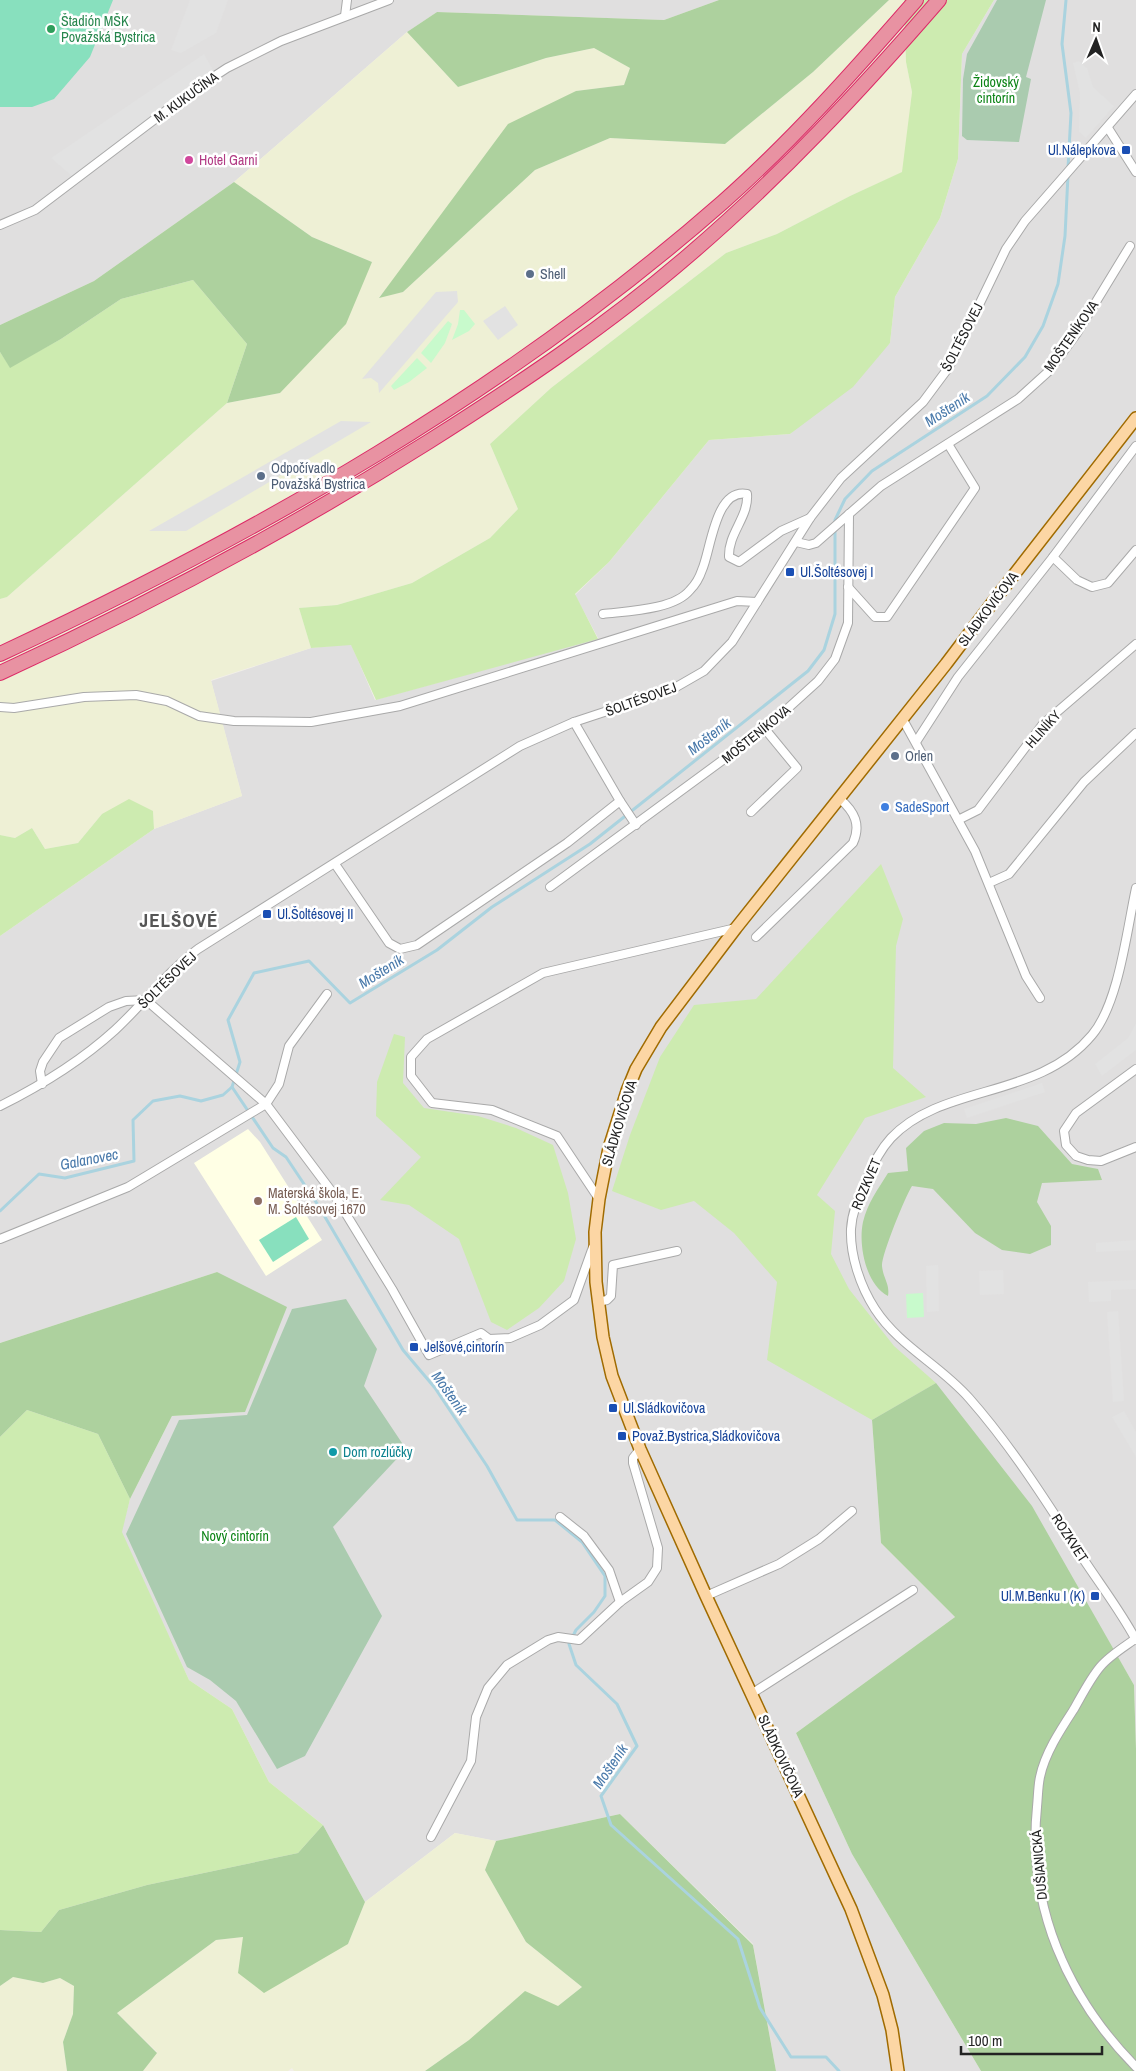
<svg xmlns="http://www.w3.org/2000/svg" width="1136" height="2071" viewBox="0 0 1136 2071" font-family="'Archivo Narrow',sans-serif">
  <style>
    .residential { fill: #e0dfdf }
    .education { fill: #ffffe5 }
    .farmland { fill: #eef0d5 }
    .grass { fill: #cdebb0 }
    .forest { fill: #add19e }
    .cemetery { fill: #aacbaf }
    .park { fill: #c8facc }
    .pitch { fill: #88e0be }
    .parking { fill: #e2e2e2 }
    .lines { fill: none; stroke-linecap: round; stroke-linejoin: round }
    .stream { stroke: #aad3df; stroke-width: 3 }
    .street-casing { stroke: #a9a9a9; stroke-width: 10 }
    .primary-casing { stroke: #a06b00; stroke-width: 14 }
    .highway-casing { stroke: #dc2a67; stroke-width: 16 }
    .street { stroke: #fff; stroke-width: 8 }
    .primary { stroke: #fcd6a4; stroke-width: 11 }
    .highway { stroke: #e892a2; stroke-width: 14 }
    .leisure-dot { fill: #2e9e5b; stroke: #fff; stroke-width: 2 }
    .transit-dot { fill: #1a4fb4; stroke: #fff; stroke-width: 2 }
    .hotel-dot { fill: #d1479c; stroke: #fff; stroke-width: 2 }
    .service-dot { fill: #5c6f8a; stroke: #fff; stroke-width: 2 }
    .shop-dot { fill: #3f7fe0; stroke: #fff; stroke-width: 2 }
    .education-dot { fill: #8d6e63; stroke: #fff; stroke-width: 2 }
    .culture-dot { fill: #0f9aa8; stroke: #fff; stroke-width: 2 }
    .labels { text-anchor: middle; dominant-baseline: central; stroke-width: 5; stroke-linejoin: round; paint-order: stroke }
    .leisure-label { font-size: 14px; fill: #27864d; stroke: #fff; text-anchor: start }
    .park-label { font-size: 14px; fill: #0c8416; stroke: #fff }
    .street-label { font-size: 14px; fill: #222; stroke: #fff }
    .transit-label { font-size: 14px; fill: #164399; stroke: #fff; text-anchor: start }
    .hotel-label { font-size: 14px; fill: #b23c85; stroke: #fff; text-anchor: start }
    .service-label { font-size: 14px; fill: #4e5e75; stroke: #fff; text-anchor: start }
    .shop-label { font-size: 14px; fill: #366cbe; stroke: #fff; text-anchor: start }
    .education-label { font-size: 14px; fill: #785e54; stroke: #fff; text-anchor: start }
    .culture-label { font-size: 14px; fill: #0d838f; stroke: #fff; text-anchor: start }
    .water-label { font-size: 15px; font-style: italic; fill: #4a7aab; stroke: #fff }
    .district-label { font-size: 19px; font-weight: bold; letter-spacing: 1px; fill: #555; stroke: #fff }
  </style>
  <rect width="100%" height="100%" fill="#f2efe9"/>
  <g class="residential">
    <polygon points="0,0 719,0 664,20 437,12 407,32 234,182 94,281 0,325"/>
    <polygon points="994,0 1136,0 1136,1749 1134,1685 1102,1630 872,1420 881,1543 955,1617 796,1733 852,1854 981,2071 776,2071 753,1944 620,1814 496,1841 455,1833 365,1902 323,1825 269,1782 232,1709 189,1680 121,1532 130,1499 172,1416 245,1412 217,1272 0,1343 0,936 154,829 242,796 211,681 311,648 351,644 375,700 598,638 575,595 609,562 709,440 790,434 890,343 895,297 940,218 958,159 962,54"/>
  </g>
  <polygon class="education" points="248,1129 260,1142 322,1240 266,1276 194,1163"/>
  <g class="farmland">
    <polygon points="889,0 904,0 906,62 912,92 903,172 850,196 777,234 726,253 551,388 490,444 518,509 490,538 412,583 337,605 299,608 311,648 211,680 242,796 154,829 153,811 102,814 78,843 45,849 32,828 15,838 0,835 0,599 7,597 227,403 280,393 372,262 312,237 234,182 407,32 458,87 546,58 594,48 630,68 624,85 576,91 379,297 403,292 535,170 610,138 725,144 813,72"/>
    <polygon points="455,1833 496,1841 485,1870 526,1942 582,1987 558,2006 469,2040 425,2071 294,2071 292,2068 288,2071 143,2071 157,2052 117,2013 216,1940 243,1937 348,1944 365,1902"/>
    <polygon points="13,1977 43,1983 60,1978 74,1986 73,2014 63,2042 67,2071 0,2071 0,1986"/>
  </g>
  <g class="grass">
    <polygon points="904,0 994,0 962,54 958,159 940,218 895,297 890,343 853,387 790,434 709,440 609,562 575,594 598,639 376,700 351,645 311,648 299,608 337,605 412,583 490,538 518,509 490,444 551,388 726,253 777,234 850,196 902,172 912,92 906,62"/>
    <polygon points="193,280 247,344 227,403 7,597 0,599 0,352 10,367 61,339 121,299"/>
    <polygon points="129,799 153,811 154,829 0,936 0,835 15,838 32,828 45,849 78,843 102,814"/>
    <polygon points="881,864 903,919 896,946 893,1068 926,1097 865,1118 817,1195 835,1211 831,1254 849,1289 894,1346 936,1383 872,1420 767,1360 777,1282 734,1233 694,1201 661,1210 612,1191 630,1135 660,1057 694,1005 756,999"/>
    <polygon points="394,1034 405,1037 403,1083 424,1108 478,1116 516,1128 553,1145 568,1193 576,1239 564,1281 539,1308 507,1330 491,1322 459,1239 409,1205 380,1200 421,1157 376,1116 377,1082"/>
    <polygon points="27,1410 98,1434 130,1499 122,1532 189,1680 232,1709 269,1782 323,1825 298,1853 147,1885 59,1910 41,1932 0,1930 0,1437"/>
  </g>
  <g class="forest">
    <polygon points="719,0 889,0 813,72 725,144 610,138 535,170 403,292 379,298 508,124 576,91 624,85 630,68 594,48 546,58 458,87 407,32 437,12 664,20"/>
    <polygon points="234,182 312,237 372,262 346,324 280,393 227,403 247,344 193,280 121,299 61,339 10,368 0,352 0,325 94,281"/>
    <path d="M1006,1118L1038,1126L1072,1164L1098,1169L1102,1180L1042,1183L1037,1202L1051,1226V1245L1030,1254L1002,1250L975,1233L933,1189L912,1186C905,1197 881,1256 882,1266C883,1278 890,1284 888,1296C866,1285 858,1245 863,1222C867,1204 878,1189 888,1173L908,1171L906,1148L924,1131L944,1123L976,1124Z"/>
    <polygon points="217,1272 287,1307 245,1412 172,1416 130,1499 98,1434 27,1410 0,1437 0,1343"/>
    <polygon points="936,1383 1032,1506 1134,1685 1136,1749 1136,2071 981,2071 852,1854 796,1733 955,1617 881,1543 872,1420"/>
    <polygon points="620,1814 753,1945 776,2071 425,2071 469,2040 525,1991 558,2006 582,1987 526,1942 485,1870 496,1841"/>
    <polygon points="323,1825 365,1902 348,1944 264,1993 238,1973 243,1937 216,1940 117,2013 157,2053 143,2071 67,2071 63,2042 73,2014 74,1986 60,1978 43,1983 13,1977 0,1986 0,1930 41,1932 59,1910 147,1885 298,1853"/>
  </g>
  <g class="cemetery">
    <polygon points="997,0 1046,0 1026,77 1031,79 1019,142 967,140 962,136 963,79 967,54"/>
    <polygon points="346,1299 377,1349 364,1386 406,1449 333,1527 382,1616 305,1756 277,1769 236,1701 210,1680 187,1667 126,1534 179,1420 247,1415 292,1309"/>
  </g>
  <g class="park">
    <polygon points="460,310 464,310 475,324 469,331 452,340 458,324"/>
    <polygon points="448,321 452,324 445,343 431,363 421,353"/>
    <polygon points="417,358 427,368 409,382 394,390 391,386"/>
    <polygon points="923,1293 924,1317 907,1318 906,1294"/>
  </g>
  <g class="pitch">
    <polygon points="0,0 113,0 90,57 54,99 32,107 0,107"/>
    <polygon points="296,1217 309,1239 273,1262 259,1240"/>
  </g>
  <g class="parking">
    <polygon points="190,0 228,0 216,33 181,53 171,50"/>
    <polygon points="204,54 213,70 73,177 51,158"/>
    <polygon points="1079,61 1087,68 1093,87 1114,106 1086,138 1079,132 1080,93 1073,63"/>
    <polygon points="457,291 458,302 379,393 378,383 371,378 362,379 436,292"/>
    <polygon points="505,306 518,325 498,340 483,321"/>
    <polygon points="341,421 371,422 186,531 149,531"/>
    <polygon points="1136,1023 1136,1050 1102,1076 1095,1064 1128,1038"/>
    <polygon points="1042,1083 1045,1092 967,1118 964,1109"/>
    <polygon points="1136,1240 1136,1250 1096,1252 1096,1243"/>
    <polygon points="938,1265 939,1311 927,1312 926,1266"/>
    <polygon points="1003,1270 1004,1294 980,1295 979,1271"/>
    <polygon points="1136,1280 1136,1289 1111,1290 1111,1301 1089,1302 1088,1282"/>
    <polygon points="1118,1311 1124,1401 1113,1402 1107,1312"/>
    <polygon points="1124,1411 1136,1432 1136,1457 1112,1417"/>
  </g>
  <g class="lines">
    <g class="stream">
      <polyline points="1066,0 1062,44 1071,113 1068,168"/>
      <polyline points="0,1211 39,1174 65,1178 134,1161 133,1120 153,1101 180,1096 201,1101 223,1095 232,1087"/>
      <polyline points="839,2071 826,2057 791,2057 760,2008 738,1939 611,1825 601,1796 637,1746 617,1704 576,1665 569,1644 576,1630 594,1612 605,1596 605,1576 582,1542 555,1520 517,1520 487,1466 435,1388 403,1350 318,1205 286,1157 273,1148 232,1087 240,1062 228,1020 254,973 309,961 350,1003 437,950 492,907 590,844 808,671 824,650 835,614 835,520 845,499 872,471 987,396 1025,357 1043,326 1058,284 1065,236 1068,175"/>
    </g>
    <defs>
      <g id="street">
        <polyline points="345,16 347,0"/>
        <polyline points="1108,128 1136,172"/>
        <polyline points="0,225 35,210 192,91 227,68 281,41 389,0"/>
        <polyline points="796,542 809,545 816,543 881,486 1018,399 1049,371 1077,333 1130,246"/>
        <polyline points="1053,557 1077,580 1092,587 1108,583 1136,550"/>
        <polyline points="848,587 875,617 887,617 975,488 948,444"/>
        <path d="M603,614C627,611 674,610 690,590C695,585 700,576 702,570C711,550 715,488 747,494C749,517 728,533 729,557L739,562L781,531L810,518"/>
        <polyline points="0,707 14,708 84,697 136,695 167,701 199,716 234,721 311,722 400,706 737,601 757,602"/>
        <polyline points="902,718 975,851 1026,976 1040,998"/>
        <polyline points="916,742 958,677 1053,557 1136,446"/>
        <polyline points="620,801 636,825"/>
        <polyline points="751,812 797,768 765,729"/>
        <polyline points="958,820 978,810 1043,724 1136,644"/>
        <polyline points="335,864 389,943 400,949 417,945 567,843 620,801 574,722"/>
        <polyline points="989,883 1009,874 1084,782 1136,733"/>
        <polyline points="550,887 765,729 818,681 835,659 848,623 849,514"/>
        <path d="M1136,888C1127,929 1119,1003 1092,1035C1038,1100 943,1083 891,1138C880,1150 872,1166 866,1181C859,1197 852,1211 851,1229C850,1255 860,1286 875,1309C899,1346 940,1365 969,1398C1013,1448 1048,1504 1084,1560C1102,1587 1121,1612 1136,1640"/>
        <path d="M756,937L853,843C861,825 855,812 840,799"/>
        <polyline points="1136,1069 1076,1113 1064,1131 1066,1145 1076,1156 1088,1160 1101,1161 1136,1147"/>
        <polyline points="42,1084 40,1071 43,1062 59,1038 109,1007 126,1001 146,1000 266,1104 335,1196 392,1289 429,1355 481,1333 489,1339 510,1338 540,1325 574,1300 593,1247"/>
        <path d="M0,1106C42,1085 81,1061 115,1030C144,1003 167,972 198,949L520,746L574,722L671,690L704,671L732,642L810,518L841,478L923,402L949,367L1006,249L1025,221L1136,94"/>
        <polyline points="599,1199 557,1136 492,1110 432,1103 411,1076 411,1057 427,1039 543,973 736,928"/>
        <polyline points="0,1239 128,1187 266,1104 279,1084 289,1046 327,994"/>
        <polyline points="598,1302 607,1300 611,1296 613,1265 677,1251"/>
        <polyline points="560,1517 584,1536 609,1570 620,1602"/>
        <polyline points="706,1596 779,1564 819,1539 852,1511"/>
        <path d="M1135,1639C1124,1647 1109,1656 1100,1667C1090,1679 1082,1695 1074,1709C1061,1729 1045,1753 1040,1777C1038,1786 1038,1797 1037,1807C1027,1906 1067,1997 1136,2067"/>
        <polyline points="751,1694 913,1590"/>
        <polyline points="431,1837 471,1761 476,1717 488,1688 507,1665 548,1640 558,1637 579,1640 620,1602 648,1582 657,1568 658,1548 633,1463 633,1458 640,1449"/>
      </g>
      <polyline id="primary" points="898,2071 892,2030 883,1995 851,1909 706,1596 640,1449 612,1376 603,1337 596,1282 595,1232 599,1199 609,1148 627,1091 636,1069 661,1027 736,928 946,664 999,594 1136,418"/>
      <g id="highway">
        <path d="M0,654C257,534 509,390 723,202C793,140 855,70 916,0"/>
        <path d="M0,673C148,605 290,529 428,442C518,385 608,325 689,255C780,177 861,90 939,0"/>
      </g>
    </defs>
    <use href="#street" class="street-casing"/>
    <use href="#primary" class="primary-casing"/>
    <use href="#highway" class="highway-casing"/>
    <use href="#street" class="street"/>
    <use href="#primary" class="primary"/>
    <use href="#highway" class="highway"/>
  </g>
  <circle class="leisure-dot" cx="51" cy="29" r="5"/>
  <g class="transit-dot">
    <rect x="1121" y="145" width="10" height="10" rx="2.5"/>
    <rect x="785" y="567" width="10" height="10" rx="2.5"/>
    <rect x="262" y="909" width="10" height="10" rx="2.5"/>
    <rect x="409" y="1342" width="10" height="10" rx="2.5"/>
    <rect x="608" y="1403" width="10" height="10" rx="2.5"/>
    <rect x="617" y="1431" width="10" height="10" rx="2.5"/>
    <rect x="1090" y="1591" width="10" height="10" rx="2.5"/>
  </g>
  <circle class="hotel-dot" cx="189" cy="160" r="5"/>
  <g class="service-dot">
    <circle cx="530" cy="274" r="5"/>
    <circle cx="261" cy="476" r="5"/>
    <circle cx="895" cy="756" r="5"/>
  </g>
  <circle class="shop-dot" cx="885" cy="807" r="5"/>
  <circle class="education-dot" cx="258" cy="1201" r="5"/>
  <circle class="culture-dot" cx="333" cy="1452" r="5"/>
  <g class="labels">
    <g class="leisure-label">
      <text x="61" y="21">Štadión MŠK<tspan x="61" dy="16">Považská Bystrica</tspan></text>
    </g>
    <g class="park-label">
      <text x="996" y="82">Židovský<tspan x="996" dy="16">cintorín</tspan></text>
      <text x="235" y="1536">Nový cintorín</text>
    </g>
    <g class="street-label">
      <text transform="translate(186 97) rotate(-36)">M. KUKUČÍNA</text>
      <text transform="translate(1071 336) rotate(-55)">MOŠTENÍKOVA</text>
      <text transform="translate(962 337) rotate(-63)">ŠOLTÉSOVEJ</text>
      <text transform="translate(988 609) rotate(-53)">SLÁDKOVIČOVA</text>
      <text transform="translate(641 699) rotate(-20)">ŠOLTÉSOVEJ</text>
      <text transform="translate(1043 729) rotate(-48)">HLINÍKY</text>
      <text transform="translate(756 734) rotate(-39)">MOŠTENÍKOVA</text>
      <text transform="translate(167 980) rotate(-44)">ŠOLTÉSOVEJ</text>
      <text transform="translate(619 1123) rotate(-73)">SLÁDKOVIČOVA</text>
      <text transform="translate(866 1184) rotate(-67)">ROZKVET</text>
      <text transform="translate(1070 1538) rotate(57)">ROZKVET</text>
      <text transform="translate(781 1756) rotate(65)">SLÁDKOVIČOVA</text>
      <text transform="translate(1039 1865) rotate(-95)">DUŠIANICKÁ</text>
    </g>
    <g class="transit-label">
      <text x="1116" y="150" text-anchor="end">Ul.Nálepkova</text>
      <text x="800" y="572">Ul.Šoltésovej I</text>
      <text x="277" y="914">Ul.Šoltésovej II</text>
      <text x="424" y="1347">Jelšové,cintorín</text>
      <text x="623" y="1408">Ul.Sládkovičova</text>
      <text x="632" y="1436">Považ.Bystrica,Sládkovičova</text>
      <text x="1085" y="1596" text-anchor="end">Ul.M.Benku I (K)</text>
    </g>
    <g class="hotel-label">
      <text x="199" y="160">Hotel Garni</text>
    </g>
    <g class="service-label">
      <text x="540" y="274">Shell</text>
      <text x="271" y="468">Odpočívadlo<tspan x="271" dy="16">Považská Bystrica</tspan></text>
      <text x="905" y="756">Orlen</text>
    </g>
    <g class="shop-label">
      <text x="895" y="807">SadeSport</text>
    </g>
    <g class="education-label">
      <text x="268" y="1193">Materská škola, E.<tspan x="268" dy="16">M. Šoltésovej 1670</tspan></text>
    </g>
    <g class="culture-label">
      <text x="343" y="1452">Dom rozlúčky</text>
    </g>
    <g class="water-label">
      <text transform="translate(947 409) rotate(-33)">Mošteník</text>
      <text transform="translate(709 736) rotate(-38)">Mošteník</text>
      <text transform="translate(381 971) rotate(-32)">Mošteník</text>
      <text transform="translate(89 1159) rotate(-11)">Galanovec</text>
      <text transform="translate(450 1393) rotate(54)">Mošteník</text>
      <text transform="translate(610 1766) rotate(-56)">Mošteník</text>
    </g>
    <g class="district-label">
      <text x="179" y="920">JELŠOVÉ</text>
    </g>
  </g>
  <g transform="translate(1096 40) rotate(2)" stroke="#ffffff" stroke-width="4" paint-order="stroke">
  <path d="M0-4L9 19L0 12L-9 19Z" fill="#222222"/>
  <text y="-8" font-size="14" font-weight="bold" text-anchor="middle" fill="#222222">N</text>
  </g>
  <path d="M961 2046v8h141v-8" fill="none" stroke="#222222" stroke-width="2.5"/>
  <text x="968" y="2046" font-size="15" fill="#222222" stroke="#ffffff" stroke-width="4" paint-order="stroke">100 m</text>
</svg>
